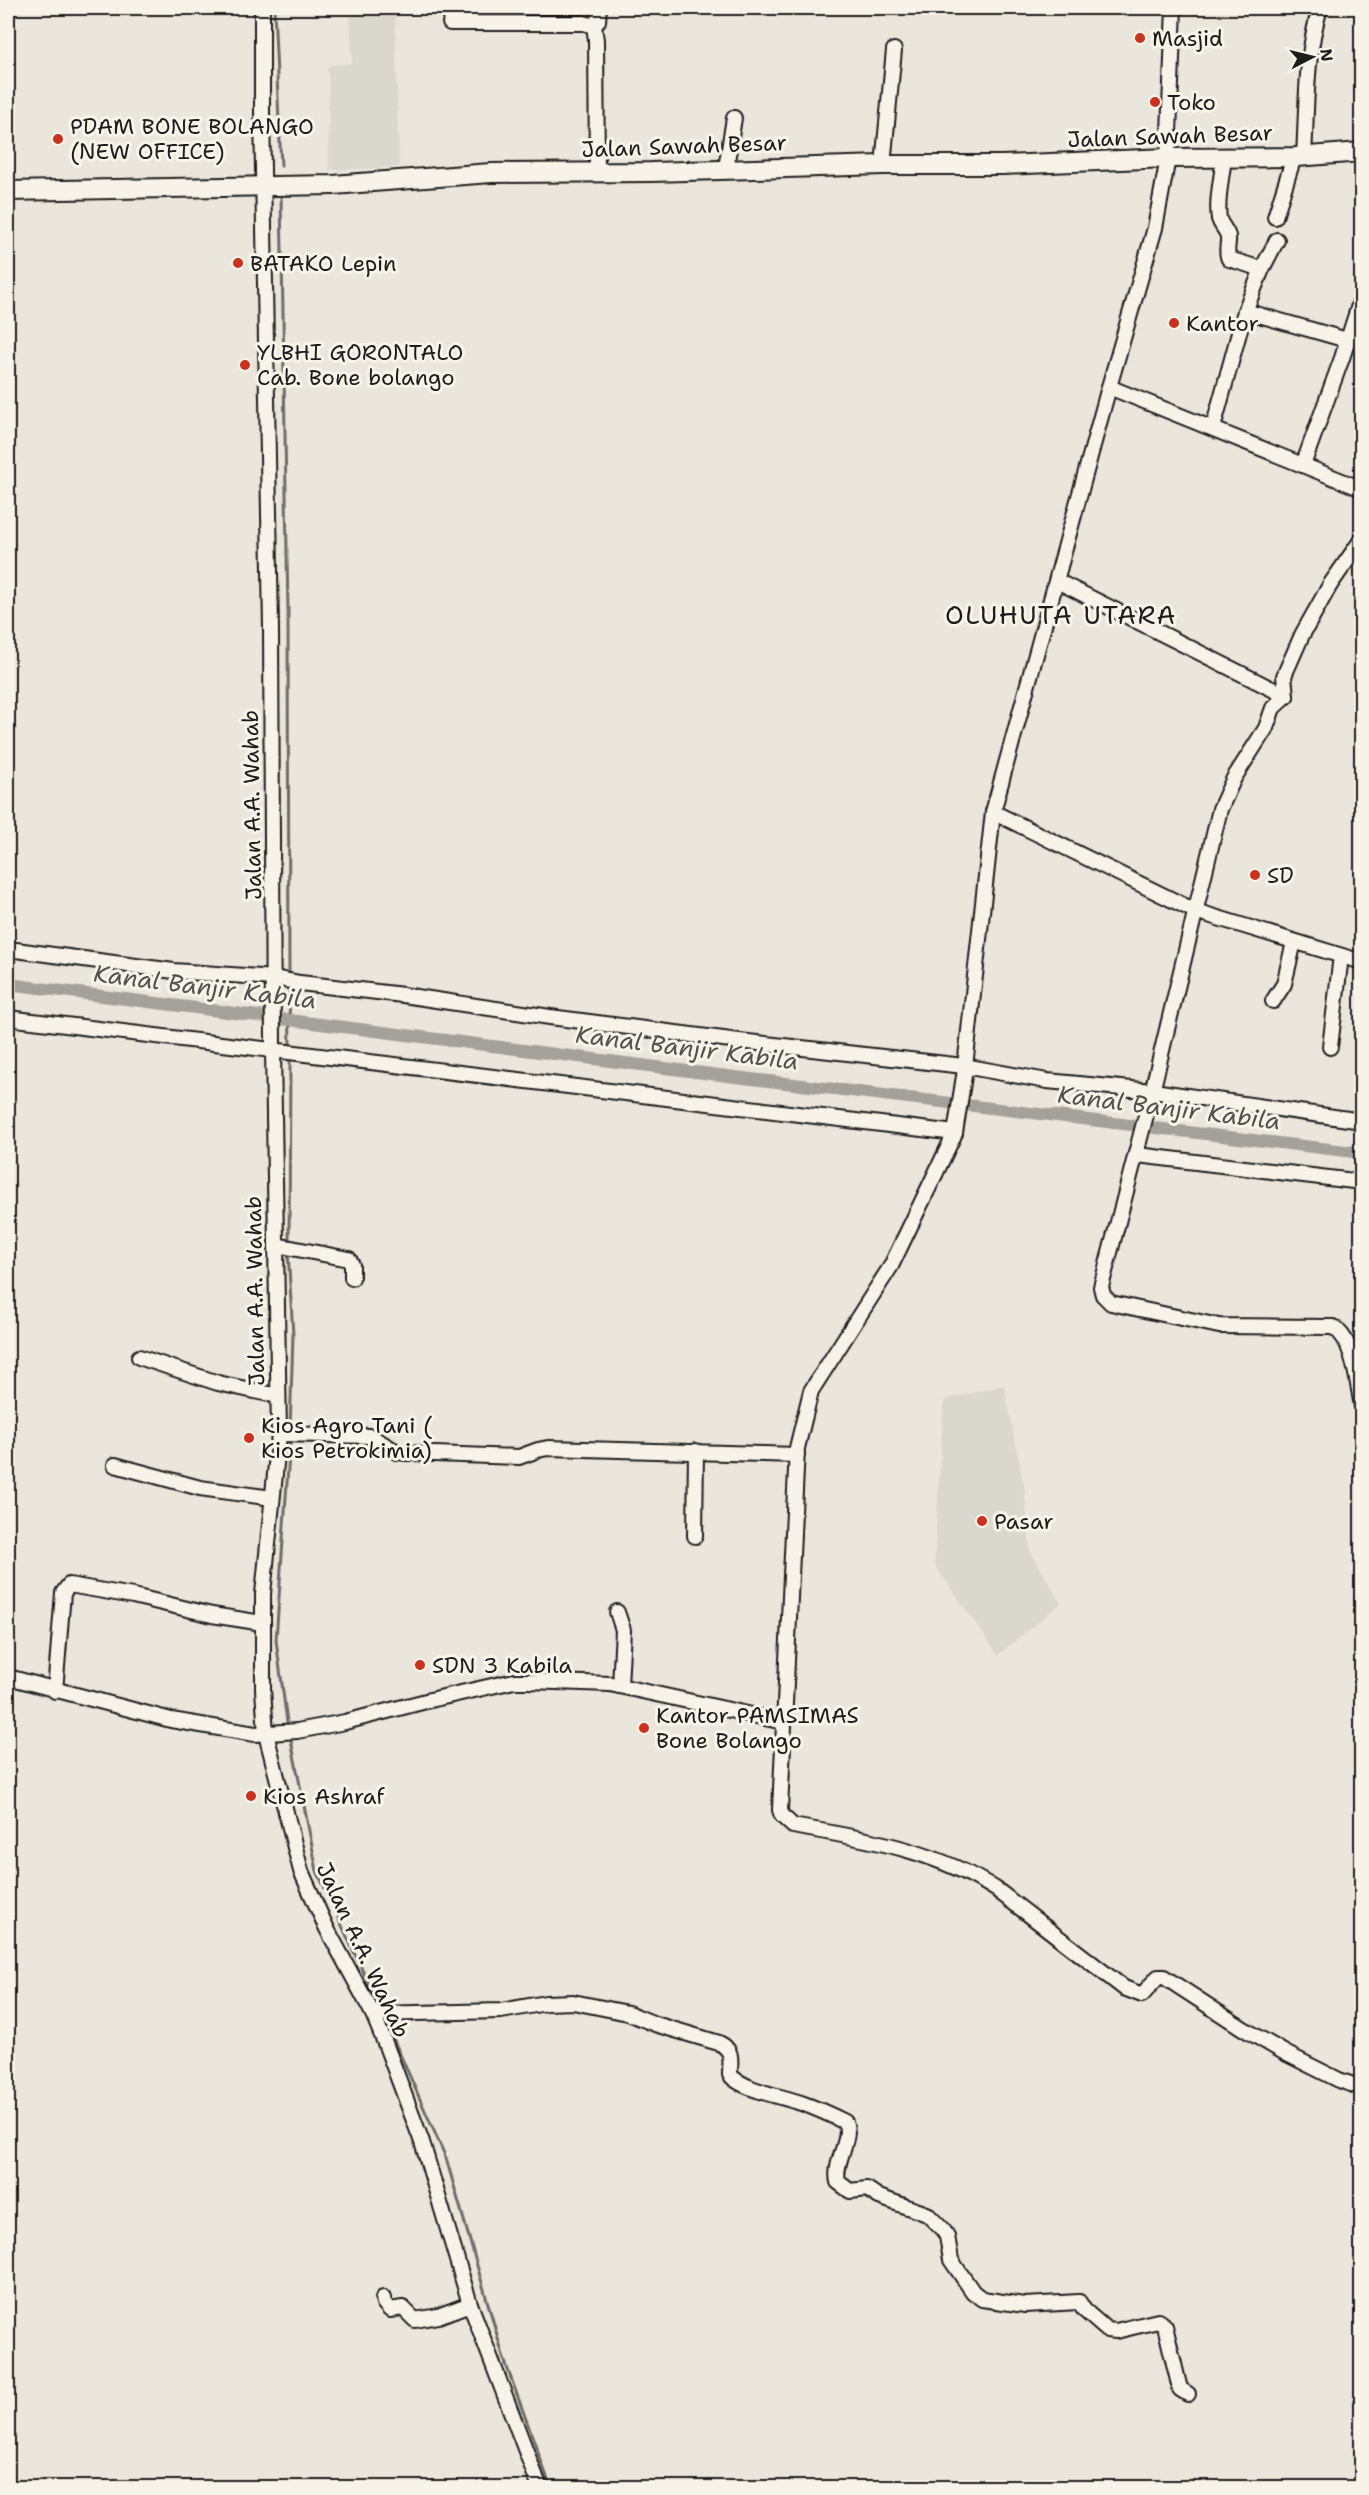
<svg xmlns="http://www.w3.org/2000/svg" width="1369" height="2495" viewBox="0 0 1369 2495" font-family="'Shantell Sans',sans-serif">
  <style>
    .built { fill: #dad7ce }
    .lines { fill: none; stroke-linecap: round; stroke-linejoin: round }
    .stream { stroke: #6d6c68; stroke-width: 3 }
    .canal { stroke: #a3a19a; stroke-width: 12 }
    .minor-casing { stroke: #1c1c1c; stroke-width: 18 }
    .secondary-casing { stroke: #1c1c1c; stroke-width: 22 }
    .minor { stroke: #f7f3e8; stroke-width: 14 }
    .secondary { stroke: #f7f3e8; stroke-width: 18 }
    .poi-dot { fill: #c8321e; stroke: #f7f3e8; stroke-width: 2 }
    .labels { text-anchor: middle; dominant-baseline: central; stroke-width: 6; stroke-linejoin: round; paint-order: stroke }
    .poi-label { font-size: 22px; fill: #1c1c1c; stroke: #f7f3e8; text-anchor: start }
    .street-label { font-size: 22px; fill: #1c1c1c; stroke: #f7f3e8 }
    .water-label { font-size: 24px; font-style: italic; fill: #52514e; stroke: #f7f3e8 }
    .quarter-label { font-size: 26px; letter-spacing: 1.5px; fill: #1c1c1c; stroke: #f7f3e8 }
  </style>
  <rect width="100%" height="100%" fill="#eae6dc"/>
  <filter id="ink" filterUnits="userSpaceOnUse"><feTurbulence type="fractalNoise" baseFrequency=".0167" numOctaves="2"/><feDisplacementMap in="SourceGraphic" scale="12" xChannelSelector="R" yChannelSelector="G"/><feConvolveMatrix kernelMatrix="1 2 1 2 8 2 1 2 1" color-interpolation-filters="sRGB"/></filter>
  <g filter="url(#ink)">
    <g class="built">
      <polygon points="350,8 395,8 399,167 329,170 328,66 352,63"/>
      <polygon points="1004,1385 1025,1491 1030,1551 1061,1603 998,1655 934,1564 944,1400"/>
    </g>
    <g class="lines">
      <g class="stream">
        <polyline points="274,8 281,166"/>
        <polyline points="281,195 288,612 289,977"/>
        <polyline points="289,984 290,1048"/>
        <polyline points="289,1244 290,1061"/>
        <polyline points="288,1251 293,1335 290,1430"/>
        <polyline points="288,1729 276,1640 290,1440"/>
        <polyline points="290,1735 317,1871 380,2009"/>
        <polyline points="384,2018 446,2158 504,2359 551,2488"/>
      </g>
      <polyline class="canal" points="8,984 727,1076 1362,1153"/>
      <defs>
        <g id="minor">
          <polyline points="262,8 262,112 271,628 273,1050 279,1434 263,1594 263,1689 266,1734 301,1871 327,1929 373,2014 385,2043 422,2142 470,2304 540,2488"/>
          <path d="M1174,8L1168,158L1155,228L1109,387L993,812L964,1076L955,1133L891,1266L811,1391L797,1448L780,1810L782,1816L793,1826C865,1839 934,1849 997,1890L1124,1988L1142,1995L1158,1977H1164L1244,2029L1287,2054L1339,2080L1362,2088"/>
          <polyline points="450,23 584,23 594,26 596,40 597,173"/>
          <polyline points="594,26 598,21 599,8"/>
          <path d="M1304,156C1307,105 1305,57 1320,8"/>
          <polyline points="883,165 894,50"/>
          <polyline points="726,168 734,118"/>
          <polyline points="1275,217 1294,157"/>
          <polyline points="1262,269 1277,240"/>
          <polyline points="1245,311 1347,340"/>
          <polyline points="1109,387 1362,489"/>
          <path d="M1213,428L1245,311L1262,269L1229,259C1225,252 1229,244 1228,236C1226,229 1221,226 1219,219C1216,200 1222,177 1224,157"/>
          <polyline points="1303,465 1342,358 1362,296"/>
          <path d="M1362,539L1330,585L1302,635L1284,676L1286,696L1273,708L1266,728L1234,778L1220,809L1151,1096L1101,1287L1103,1295L1111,1303L1219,1326L1333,1327C1354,1339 1357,1383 1362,1406"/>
          <polyline points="1057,581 1286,696"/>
          <polyline points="993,812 1195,911 1362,962"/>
          <polyline points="8,949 174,971 274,978 300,983 403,995 550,1017 739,1041 964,1066 1047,1081 1153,1091 1362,1121"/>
          <polyline points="1273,1001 1284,984 1294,942"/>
          <polyline points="8,1018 955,1133"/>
          <polyline points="1330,1047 1341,956"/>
          <polyline points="1137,1155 1362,1182"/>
          <polyline points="276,1245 349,1259 352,1265 352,1278"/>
          <polyline points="139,1357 218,1383 278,1396"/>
          <polyline points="279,1434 370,1436 397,1452 407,1453 519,1457 538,1450 548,1448 797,1455"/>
          <polyline points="115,1465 200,1488 272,1498"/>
          <polyline points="695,1536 696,1451"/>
          <polyline points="617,1612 623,1630 620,1686"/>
          <polyline points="8,1677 171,1720 255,1734 297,1731 345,1722 430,1700 514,1681 529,1681 610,1684 784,1722"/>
          <polyline points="55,1691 63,1593 69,1585 133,1596 212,1615 263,1623"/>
          <path d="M373,2014L501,2011L546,2003L573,2002L628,2013L655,2024L719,2043C734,2050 730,2061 730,2075C743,2090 781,2096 801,2103C816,2108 831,2115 845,2122C853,2138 833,2162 838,2182L850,2191L867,2189L879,2197L927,2214L943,2230L947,2236L951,2260L973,2292L982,2299L1025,2305L1079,2302L1084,2310L1107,2330L1116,2331L1158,2321L1165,2326L1180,2389L1188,2394"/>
          <polyline points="383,2298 384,2303 390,2310 403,2308 415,2320 438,2316 470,2304"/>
        </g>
        <polyline id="secondary" points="8,191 333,185 491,173 652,172 883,165 1003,165 1168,158 1296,157 1362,152"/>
      </defs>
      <use href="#minor" class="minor-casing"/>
      <use href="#secondary" class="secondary-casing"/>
      <use href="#minor" class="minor"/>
      <use href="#secondary" class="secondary"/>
    </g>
  </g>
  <g class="poi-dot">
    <circle cx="1140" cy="38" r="6"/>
    <circle cx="1155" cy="102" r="6"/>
    <circle cx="58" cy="139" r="6"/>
    <circle cx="238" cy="263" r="6"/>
    <circle cx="1174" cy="323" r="6"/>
    <circle cx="245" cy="365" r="6"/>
    <circle cx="1255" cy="875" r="6"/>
    <circle cx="249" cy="1438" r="6"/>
    <circle cx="982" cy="1521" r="6"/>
    <circle cx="420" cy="1665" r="6"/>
    <circle cx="644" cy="1728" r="6"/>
    <circle cx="251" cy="1796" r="6"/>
  </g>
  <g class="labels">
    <g class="poi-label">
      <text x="1152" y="38">Masjid</text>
      <text x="1167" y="102">Toko</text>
      <text x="70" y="126">PDAM BONE BOLANGO<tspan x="70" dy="25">(NEW OFFICE)</tspan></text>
      <text x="250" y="263">BATAKO Lepin</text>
      <text x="1186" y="323">Kantor</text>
      <text x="257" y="352">YLBHI GORONTALO<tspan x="257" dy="25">Cab. Bone bolango</tspan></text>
      <text x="1267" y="875">SD</text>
      <text x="261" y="1425">Kios Agro Tani (<tspan x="261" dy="25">Kios Petrokimia)</tspan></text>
      <text x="994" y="1521">Pasar</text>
      <text x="432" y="1665">SDN 3 Kabila</text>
      <text x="656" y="1715">Kantor PAMSIMAS<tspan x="656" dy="25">Bone Bolango</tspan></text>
      <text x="263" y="1796">Kios Ashraf</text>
    </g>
    <g class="street-label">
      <text transform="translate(1170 136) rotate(-2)">Jalan Sawah Besar</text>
      <text transform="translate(684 146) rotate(-2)">Jalan Sawah Besar</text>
      <text transform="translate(252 805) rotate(-91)">Jalan A.A. Wahab</text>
      <text transform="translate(255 1291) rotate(-91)">Jalan A.A. Wahab</text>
      <text transform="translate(363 1950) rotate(65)">Jalan A.A. Wahab</text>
    </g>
    <g class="water-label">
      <text transform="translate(205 987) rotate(7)">Kanal Banjir Kabila</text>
      <text transform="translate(687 1048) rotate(7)">Kanal Banjir Kabila</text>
      <text transform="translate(1169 1108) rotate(7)">Kanal Banjir Kabila</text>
    </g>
    <g class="quarter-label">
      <text x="1061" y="614">OLUHUTA UTARA</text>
    </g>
  </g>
  <rect width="1369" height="2495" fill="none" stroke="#f7f3e8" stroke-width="30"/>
  <rect x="15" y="15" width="1339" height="2465" fill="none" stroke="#1c1c1c" stroke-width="2" filter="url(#ink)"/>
  <g transform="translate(1312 57) rotate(83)" stroke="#f7f3e8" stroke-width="4.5" paint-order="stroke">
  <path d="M0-4.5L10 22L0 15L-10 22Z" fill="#1c1c1c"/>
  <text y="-9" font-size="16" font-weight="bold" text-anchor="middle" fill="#1c1c1c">N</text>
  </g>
</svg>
